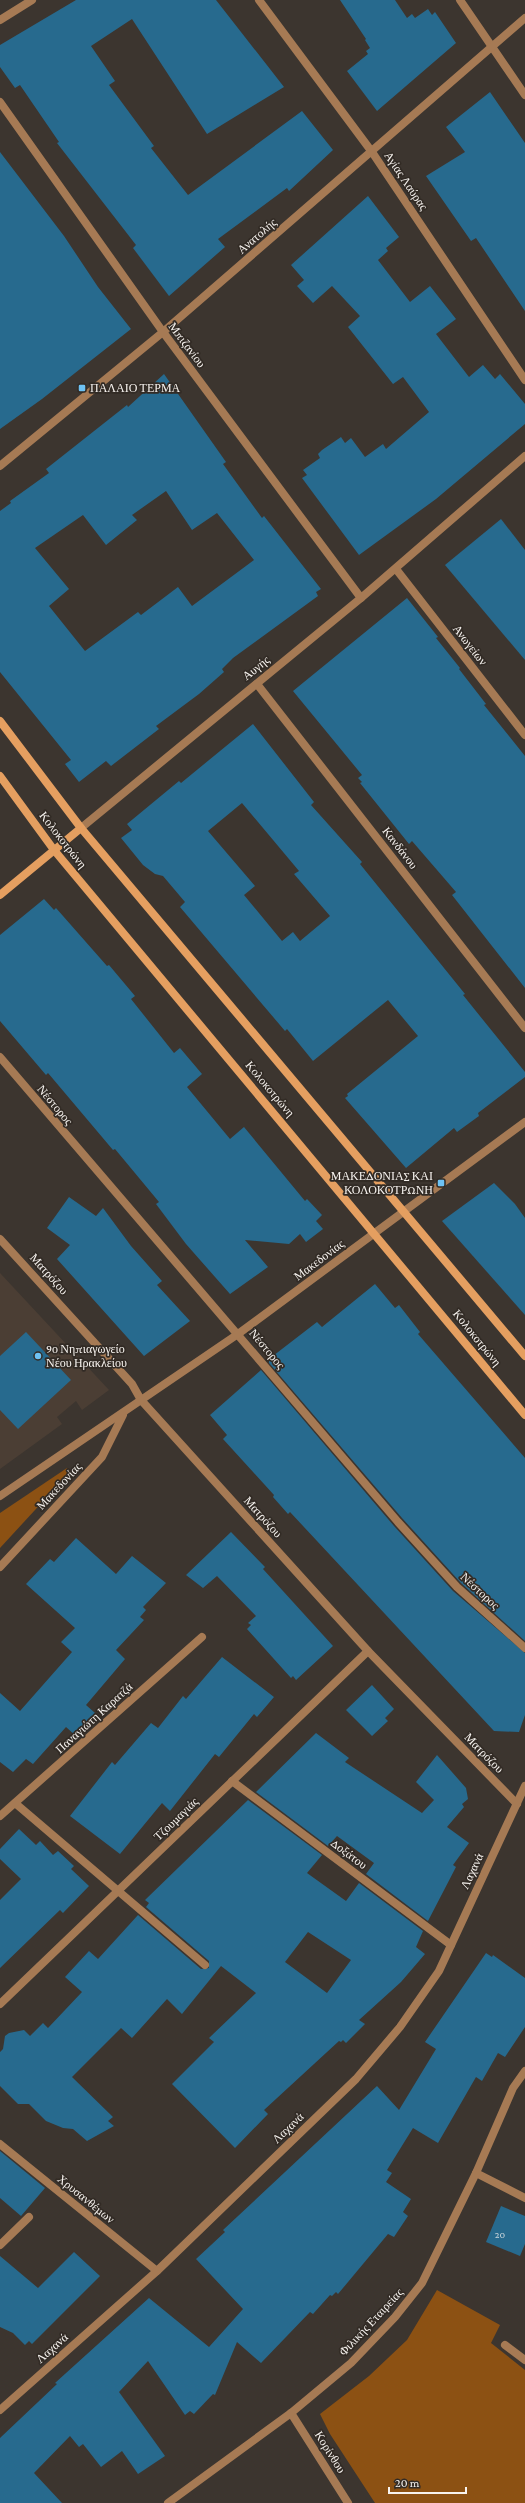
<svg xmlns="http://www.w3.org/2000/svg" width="525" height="2503" viewBox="0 0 525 2503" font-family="'Crimson Pro',serif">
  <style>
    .built { fill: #4b3e34 }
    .green { fill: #8c5113 }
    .building { fill: #276a8e; fill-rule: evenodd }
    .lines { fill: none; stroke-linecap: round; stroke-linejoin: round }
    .lane { stroke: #a67a54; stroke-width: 8 }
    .street { stroke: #a67a54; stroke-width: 8 }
    .secondary { stroke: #e59f60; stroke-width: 8 }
    .poi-dot { fill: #6ec2f3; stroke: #322b25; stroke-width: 1.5 }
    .labels { text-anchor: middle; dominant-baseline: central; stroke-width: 3.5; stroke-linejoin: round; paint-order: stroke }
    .number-label { font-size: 10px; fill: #c3d1d7 }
    .street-label { font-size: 12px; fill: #f7f3ef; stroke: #322b25 }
    .poi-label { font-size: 12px; fill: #f7f3ef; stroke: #322b25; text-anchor: start }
  </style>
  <rect width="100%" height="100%" fill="#3c352f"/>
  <polygon class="built" points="0,1273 109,1390 82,1410 76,1401 57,1417 62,1424 0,1469"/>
  <g class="green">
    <polygon points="67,1468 70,1472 0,1548 0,1513"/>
    <polygon points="437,2290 500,2325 491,2343 525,2370 525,2503 375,2503 330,2434 320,2414 369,2376 407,2340"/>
  </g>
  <g class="building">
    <polygon points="76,0 216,0 284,87 207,134 132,19 91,46 115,81 109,85 154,146 151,148 188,195 302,111 333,150 289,191 287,188 218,239 225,247 169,296 133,248 136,245 57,143 59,142 20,85 15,88 0,67 0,45"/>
    <polygon points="340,0 395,0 407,18 412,14 415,18 428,9 432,15 435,12 456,43 377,111 347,71 368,54 366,51 370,48 365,40 366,39"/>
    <polygon points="490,92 525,143 525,311 476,238 471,241 426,176 465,152 446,127"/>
    <polygon points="0,152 64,236 98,287 131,329 42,399 0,429"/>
    <polygon points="368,196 399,237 386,248 388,251 378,260 410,302 430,286 456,319 436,334 469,377 483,365 495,379 500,374 525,404 525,424 436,499 359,555 302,478 307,475 303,470 320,458 318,454 322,450 341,437 345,443 351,438 365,457 383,444 386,449 429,412 403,377 393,384 348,327 360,316 332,286 313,303 297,286 304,280 291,265"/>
    <path d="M164,374L226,462L223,464L262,518L264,516L321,589L316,592L318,596L233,658L222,669L224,672L199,694L156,726L159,729L111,766L106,761L79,782L65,764L71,760L0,672V511L11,503L10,501L49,473L46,469L127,405L128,407ZM166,491L192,530L217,513L254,560L192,606L178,587L141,615L138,612L85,651L49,606L69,589L35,548L83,515L106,545L137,520L132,515Z"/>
    <polygon points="501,519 525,550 525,660 445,565"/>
    <polygon points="407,598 438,637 436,638 460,668 459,669 486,704 484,705 525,756 525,988 452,895 456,892 412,841 409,844 360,783 362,782 358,778 362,775 293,691"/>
    <path d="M253,724L314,802L311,805L362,862L360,864L465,994L463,995L525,1072V1077L478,1113L479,1116L457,1132L454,1128L406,1168L345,1098L348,1096L347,1094L418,1036L388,1000L313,1061L287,1029L285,1031L180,907L185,902L163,876L155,874L143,865L121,838L132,830L127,824L179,781L181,783ZM242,803L299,871L294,874L330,916L300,941L293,932L282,941L244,895L255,886L208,831Z"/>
    <polygon points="44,899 54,910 56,908 107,966 109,965 135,996 131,999 174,1053 180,1048 202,1074 187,1087 230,1139 244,1127 305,1201 307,1199 322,1215 316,1221 323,1229 306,1242 300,1234 289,1244 245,1240 268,1267 230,1294 186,1244 156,1204 159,1202 115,1149 113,1150 48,1073 46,1075 0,1021 0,935"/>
    <polygon points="494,1183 515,1204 525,1218 525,1315 442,1221"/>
    <polygon points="69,1197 96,1216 103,1208 131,1246 162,1281 157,1285 190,1321 144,1356 57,1259 70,1245 47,1228"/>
    <polygon points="375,1284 395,1308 399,1305 420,1332 418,1334 525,1458 525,1641 461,1583 402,1518 269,1363 269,1359 317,1322 322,1327"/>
    <polygon points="26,1332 71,1380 18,1429 0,1410 0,1356"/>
    <polygon points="261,1370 394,1526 453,1591 525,1653 525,1715 519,1732 494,1731 290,1512 288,1514 273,1497 274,1495 223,1439 227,1435 210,1415"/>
    <polygon points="231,1532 265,1567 263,1569 333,1646 296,1680 293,1676 291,1678 247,1629 251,1625 248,1623 256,1616 217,1576 203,1588 186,1575"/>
    <polygon points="76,1538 116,1574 132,1556 166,1583 143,1607 146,1610 140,1617 144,1620 116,1650 125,1659 86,1705 95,1713 76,1736 66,1727 33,1764 26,1759 13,1772 0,1762 0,1693 20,1711 72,1652 61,1642 75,1628 26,1584 50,1559 54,1562"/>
    <polygon points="222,1657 274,1697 257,1717 254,1714 219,1757 215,1754 170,1811 162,1803 120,1854 70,1816 112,1762 115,1765 151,1723 158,1728 183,1696 186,1699"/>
    <polygon points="372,1685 394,1709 385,1718 388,1721 372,1736 346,1710"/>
    <polygon points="316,1733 349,1758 345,1762 422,1813 434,1800 416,1782 437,1755 466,1788 468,1799 462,1804 464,1807 447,1827 469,1843 453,1865 456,1867 428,1921 366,1874 374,1863 337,1836 328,1846 256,1792"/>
    <path d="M248,1800L322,1855L307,1873L346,1901L359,1883L423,1931L416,1947L425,1954L401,1982L359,2020L365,2024L346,2043L343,2040L341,2042L339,2041L264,2110L268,2114L235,2148L172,2084L214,2042L209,2038L256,1993L221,1966L182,2014L167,1999L132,2038L121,2028L72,2077L113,2117L108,2121L114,2126L87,2141L73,2129L63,2128L46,2121L29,2104H18L0,2086V2052L3,2049L5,2036L9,2033L24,2030L30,2036L43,2023L48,2028L82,1992L65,1977L89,1951L98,1959L138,1915L201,1969L209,1968V1961L146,1907L149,1903L145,1900ZM308,1932L351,1960L327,1993L285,1962Z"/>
    <polygon points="19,1829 36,1845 40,1841 53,1855 58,1851 74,1866 71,1869 89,1886 63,1913 60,1910 0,1968 0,1900 21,1879 0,1859 0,1849"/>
    <polygon points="486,1953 492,1957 493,1955 525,1978 525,2027 505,2057 498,2053 482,2081 476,2077 438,2143 413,2128 387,2170 392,2173 386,2182 411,2199 403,2212 408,2216 394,2237 388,2234 338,2294 336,2292 332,2296 330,2295 313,2314 310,2312 261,2363 237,2342 215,2395 213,2394 194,2414 190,2411 185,2415 148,2361 119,2392 165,2456 138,2474 122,2451 101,2467 83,2444 79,2447 70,2436 34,2473 62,2503 0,2503 0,2438 57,2384 55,2383 149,2298 209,2347 243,2309 196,2259 225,2232 223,2230 377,2086 399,2110 436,2049 425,2042"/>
    <polygon points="0,2151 45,2188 21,2216 0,2198"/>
    <polygon points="501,2206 525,2216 525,2244 520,2256 486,2242"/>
    <polygon points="74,2252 100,2276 32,2344 29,2341 25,2345 13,2333 0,2327 0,2256 38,2288"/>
  </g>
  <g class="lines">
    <polyline class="lane" points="15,1803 205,1965"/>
    <g class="street">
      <polyline points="259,0 372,152 525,380"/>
      <polyline points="460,0 525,95"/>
      <polyline points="0,20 32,0"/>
      <polyline points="0,102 163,332 361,598"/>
      <polyline points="0,466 163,332 525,18"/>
      <polyline points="396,569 525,735"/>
      <polyline points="257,684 525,1028"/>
      <polyline points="81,828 361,598 525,456"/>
      <polyline points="0,1057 398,1522 457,1587 525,1648"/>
      <polyline points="0,1239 132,1384 141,1400 368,1651 517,1804"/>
      <polyline points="0,1496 238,1334 525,1122"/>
      <polyline points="0,1567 102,1457 123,1415"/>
      <polyline points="232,1781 451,1945"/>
      <polyline points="0,1816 202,1637"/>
      <polyline points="0,2004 368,1651"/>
      <polyline points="0,2144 157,2271"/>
      <polyline points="476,2173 525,2198"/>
      <polyline points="0,2245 29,2217"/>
      <polyline points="505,2345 525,2360"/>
      <polyline points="0,2410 157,2271 356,2079 400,2027 439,1971 525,1786"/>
      <polyline points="291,2413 348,2503"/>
      <polyline points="168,2503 291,2413 351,2363 395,2317 422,2283 476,2173 513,2088 525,2071"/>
    </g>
    <g class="secondary">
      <polyline points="0,721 81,828 525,1356"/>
      <polyline points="0,776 54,850 525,1415"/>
      <polyline points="0,895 81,828"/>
    </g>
  </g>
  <g class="poi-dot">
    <rect x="78" y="384" width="8" height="8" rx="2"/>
    <rect x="437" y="1179" width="8" height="8" rx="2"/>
    <circle cx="38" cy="1356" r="4"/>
  </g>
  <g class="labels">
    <g class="number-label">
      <text x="500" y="2234">20</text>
    </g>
    <g class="street-label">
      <text transform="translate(406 181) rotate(56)">Αγίας Λαύρας</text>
      <text transform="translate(257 236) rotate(-41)">Ανατολής</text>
      <text transform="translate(187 345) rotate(53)">Μπιζανίου</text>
      <text transform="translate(470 645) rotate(52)">Ανωγείων</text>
      <text transform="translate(256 668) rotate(-39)">Αυγής</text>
      <text transform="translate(63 840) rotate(52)">Κολοκοτρώνη</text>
      <text transform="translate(400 848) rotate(52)">Κανδάνου</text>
      <text transform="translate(270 1089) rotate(50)">Κολοκοτρώνη</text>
      <text transform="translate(55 1105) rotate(50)">Νέστορος</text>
      <text transform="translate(319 1260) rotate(-37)">Μακεδονίας</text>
      <text transform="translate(49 1274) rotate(48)">Ματρόζου</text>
      <text transform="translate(477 1338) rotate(51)">Κολοκοτρώνη</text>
      <text transform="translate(267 1349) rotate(50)">Νέστορος</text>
      <text transform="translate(59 1486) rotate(-47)">Μακεδονίας</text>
      <text transform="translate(263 1517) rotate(48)">Ματρόζου</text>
      <text transform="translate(480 1591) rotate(43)">Νέστορος</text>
      <text transform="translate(94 1718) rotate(-42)">Παναγιώτη Καρατζά</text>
      <text transform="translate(484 1753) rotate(46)">Ματρόζου</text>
      <text transform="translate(176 1819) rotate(-44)">Τζουμαγιάς</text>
      <text transform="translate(349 1854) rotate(37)">Δοξάτου</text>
      <text transform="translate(472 1871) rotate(-65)">Λαχανά</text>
      <text transform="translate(288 2128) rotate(-44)">Λαχανά</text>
      <text transform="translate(86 2199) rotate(39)">Χρυσανθέμων</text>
      <text transform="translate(371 2322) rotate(-47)">Φιλικής Εταιρείας</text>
      <text transform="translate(52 2348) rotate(-42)">Λαχανά</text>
      <text transform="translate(330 2452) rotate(58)">Κορίνθου</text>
    </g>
    <g class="poi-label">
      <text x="90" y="388">ΠΑΛΑΙΟ ΤΕΡΜΑ</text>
      <text x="433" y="1176" text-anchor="end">ΜΑΚΕΔΟΝΙΑΣ ΚΑΙ<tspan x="433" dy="14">ΚΟΛΟΚΟΤΡΩΝΗ</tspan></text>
      <text x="46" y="1349">9ο Νηπιαγωγείο<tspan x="46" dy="14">Νέου Ηρακλείου</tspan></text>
    </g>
  </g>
  <path d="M389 2487v6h77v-6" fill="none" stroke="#f7f3ef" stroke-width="2"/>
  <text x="395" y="2487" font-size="12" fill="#f7f3ef" stroke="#322b25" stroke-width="3" paint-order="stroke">20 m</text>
</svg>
